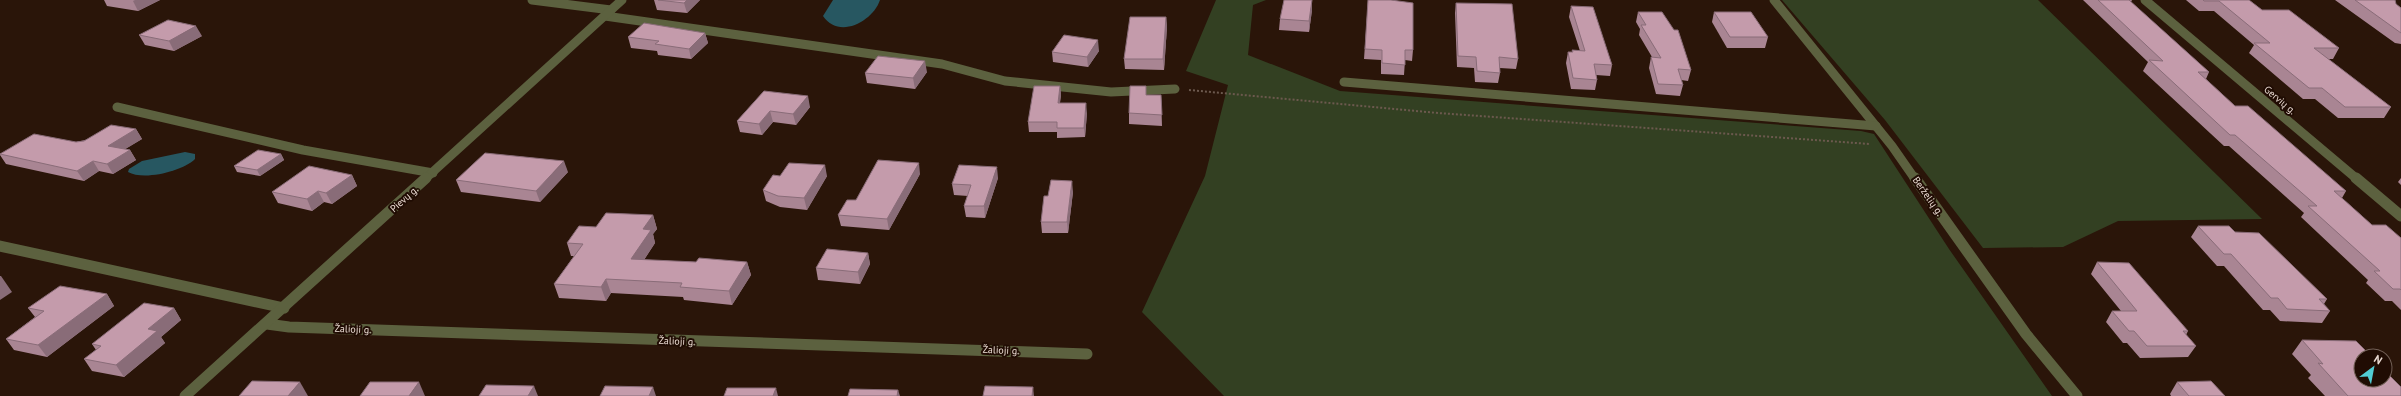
<svg xmlns="http://www.w3.org/2000/svg" width="2401" height="396" viewBox="0 0 2401 396" font-family="'PT Sans',sans-serif">
  <style>
    .green { fill: #334022 }
    .water { fill: #275761 }
    .lines { fill: none; stroke-linecap: round; stroke-linejoin: round }
    .path { stroke: #6c594e; stroke-width: 2; stroke-dasharray: 2 2; stroke-linecap: butt }
    .minor-far1 { stroke: #5c613f; stroke-width: 9 }
    .minor { stroke: #5c613f; stroke-width: 11 }
    .wall { fill: #a98593 }
    .shaded-wall { fill: #896c78 }
    .building { fill: #c49bab; stroke: #896c78 }
    .labels { text-anchor: middle; dominant-baseline: central; stroke-width: 4; stroke-linejoin: round; paint-order: stroke }
    .street-label { font-size: 10px; fill: #ecddd5; stroke: #200c03 }
  </style>
  <rect width="100%" height="100%" fill="#2a1509"/>
  <g class="green">
    <polygon points="1216,0 1266,0 1253,5 1248,55 1340,91 1861,131 1874,134 1949,249 2052,396 1224,396 1142,312 1205,176 1228,85 1186,71"/>
    <polygon points="1782,0 2038,0 2262,219 2118,221 2063,247 1983,248 1885,120"/>
  </g>
  <g class="water">
    <path d="M833,0H880C873,21 839,40 823,16Z"/>
    <path d="M185,152L195,154V159C183,171 144,181 128,172L129,169L142,161Z"/>
  </g>
  <g class="lines">
    <polyline class="path" points="1189,90 1438,113 1870,144"/>
    <g class="minor-far1">
      <polyline points="532,0 611,10"/>
      <polyline points="1774,0 1892,146 1915,179"/>
      <polyline points="2145,0 2357,179"/>
      <polyline points="605,16 942,64 1005,81 1111,92 1175,89"/>
      <polyline points="1344,82 1876,126"/>
      <polyline points="117,107 303,150 433,173"/>
      <polyline points="425,179 622,0"/>
    </g>
    <g class="minor">
      <polyline points="1915,178 2026,334 2077,396"/>
      <polyline points="2356,178 2401,216"/>
      <polyline points="0,246 284,308"/>
      <polyline points="267,324 289,327 1087,354"/>
      <polyline points="185,396 426,178"/>
    </g>
  </g>
  <g class="wall">
    <polygon points="104,0 160,0 138,11 107,6"/>
    <polygon points="654,0 700,0 687,13 657,10"/>
    <polygon points="1368,0 1413,50 1412,61 1405,60 1404,75 1381,74 1381,60 1364,59"/>
    <polygon points="2083,0 2132,0 2131,2 2209,72 2206,79 2235,106 2346,191 2342,198 2372,225 2401,238 2401,310 2392,301 2385,301 2366,283 2368,280 2301,217 2304,213 2229,146 2224,146 2143,71 2148,62"/>
    <polygon points="2186,0 2249,0 2262,10 2339,48 2333,59 2328,59 2391,107 2384,118 2338,118 2315,99 2303,99 2249,53 2254,45 2214,11 2199,11"/>
    <polygon points="2335,0 2395,0 2396,4 2401,8 2401,44 2395,43"/>
    <polygon points="1456,3 1518,59 1516,69 1500,68 1500,73 1498,83 1475,82 1474,68 1457,67 1455,13"/>
    <polygon points="1571,6 1612,65 1610,76 1596,75 1597,80 1595,90 1571,89 1566,63 1568,52 1572,52 1572,50 1580,51 1569,17"/>
    <polygon points="1312,10 1309,32 1279,30 1280,19"/>
    <polygon points="1638,12 1691,70 1688,81 1681,80 1683,85 1680,96 1656,94 1649,68 1651,57 1652,57 1639,35 1640,29 1636,22"/>
    <polygon points="1714,12 1768,37 1765,48 1727,48 1712,22"/>
    <polygon points="1166,17 1167,27 1164,70 1125,69 1124,59"/>
    <polygon points="705,33 708,43 691,59 658,55 657,51 631,48 628,37"/>
    <polygon points="139,35 202,36 174,51 145,45"/>
    <polygon points="1099,51 1088,67 1053,62 1052,52"/>
    <polygon points="927,72 915,89 867,83 865,73"/>
    <polygon points="1060,86 1061,95 1060,103 1087,113 1085,137 1057,138 1057,132 1029,132 1028,122"/>
    <polygon points="764,91 810,107 796,125 773,122 762,135 740,132 737,121"/>
    <polygon points="1146,95 1161,95 1162,126 1129,124 1129,113"/>
    <polygon points="136,129 142,139 125,149 130,150 136,160 113,174 99,171 84,181 6,164 0,155 0,154 76,142"/>
    <polygon points="281,154 284,160 260,176 237,172 234,166"/>
    <polygon points="568,172 540,202 461,192 456,180"/>
    <polygon points="920,174 889,230 841,226 838,215 856,200"/>
    <polygon points="352,175 357,186 332,204 324,202 312,211 278,203 272,192"/>
    <polygon points="780,176 827,176 807,210 780,207 766,201 763,190"/>
    <polygon points="998,178 985,218 966,217 964,206 968,196 954,195 952,184"/>
    <polygon points="2401,178 2401,185 2398,182"/>
    <polygon points="1073,192 1068,233 1042,233 1041,222 1048,196"/>
    <polygon points="653,215 657,229 653,234 655,243 644,260 696,262 747,262 751,275 732,305 684,300 683,297 611,293 606,301 559,298 554,284 574,256 571,256 567,243 596,227"/>
    <polygon points="2198,226 2235,232 2327,299 2324,304 2330,311 2322,323 2280,321 2270,310 2263,310 2224,266 2217,266 2191,237"/>
    <polygon points="868,253 870,264 860,284 818,280 816,268"/>
    <polygon points="2097,262 2188,331 2186,335 2196,346 2188,357 2140,358 2127,343 2123,343 2106,322 2112,311 2121,311 2091,274"/>
    <polygon points="107,294 114,306 47,357 14,350 6,339 35,317 28,308"/>
    <polygon points="174,308 181,320 161,337 165,343 124,377 92,371 84,359 96,350 92,344"/>
    <polygon points="2302,340 2401,396 2325,396 2308,378 2311,375 2292,354"/>
    <polygon points="2177,382 2225,396 2171,396 2170,394"/>
  </g>
  <g class="shaded-wall">
    <polygon points="135,0 160,0 138,11 133,1"/>
    <polygon points="687,0 700,0 687,13 684,3"/>
    <polygon points="1312,0 1312,10 1309,32 1309,21"/>
    <polygon points="1166,17 1167,27 1164,70 1163,59"/>
    <polygon points="196,26 202,36 174,51 169,41"/>
    <polygon points="705,33 708,43 691,59 689,49"/>
    <polygon points="1098,40 1099,51 1088,67 1087,57"/>
    <polygon points="925,61 927,72 915,89 913,78"/>
    <polygon points="1060,86 1061,95 1058,113 1058,103"/>
    <polygon points="808,96 810,107 796,125 793,114"/>
    <polygon points="1086,103 1087,113 1085,137 1084,128"/>
    <polygon points="770,111 773,122 762,135 759,124"/>
    <polygon points="136,129 142,139 114,156 108,146"/>
    <polygon points="130,150 136,160 113,174 107,164"/>
    <polygon points="281,154 284,160 260,176 257,170"/>
    <polygon points="93,161 99,171 84,181 77,171"/>
    <polygon points="564,161 568,172 540,202 536,191"/>
    <polygon points="919,163 920,174 889,230 887,219"/>
    <polygon points="825,165 827,176 807,210 804,198"/>
    <polygon points="997,167 998,178 985,218 984,206"/>
    <polygon points="352,175 357,186 332,204 326,193"/>
    <polygon points="1072,181 1073,192 1068,233 1067,222"/>
    <polygon points="318,191 324,202 312,211 307,199"/>
    <polygon points="653,215 657,229 653,234 655,243 636,272 631,259 643,229"/>
    <polygon points="868,253 870,264 860,284 858,272"/>
    <polygon points="747,262 751,275 732,305 729,291"/>
    <polygon points="0,276 1,276 12,292 0,300"/>
    <polygon points="606,279 611,293 606,301 601,287"/>
    <polygon points="107,294 114,306 47,357 38,345"/>
    <polygon points="174,308 181,320 161,337 165,343 124,377 116,365 148,329"/>
    <polygon points="300,382 308,396 288,396"/>
    <polygon points="419,382 425,396 409,396"/>
    <polygon points="534,386 538,396 528,396"/>
    <polygon points="653,387 656,396 649,396"/>
    <polygon points="1033,387 1034,396 1032,396"/>
    <polygon points="776,388 778,396 773,396"/>
    <polygon points="898,390 900,396 897,396"/>
  </g>
  <g class="building">
    <polygon points="658,0 687,0 684,3"/>
    <polygon points="1284,0 1312,0 1309,21 1280,19"/>
    <polygon points="1368,0 1391,0 1413,3 1413,50 1405,50 1405,65 1382,63 1382,50 1365,49"/>
    <polygon points="2098,0 2129,0 2209,72 2198,72 2235,106 2248,106 2346,191 2334,191 2372,225 2386,225 2401,238 2401,290 2400,289 2393,289 2374,271 2380,271 2308,206 2317,206 2235,135 2230,135 2149,60 2163,61"/>
    <polygon points="2203,0 2249,0 2262,10 2289,10 2339,48 2314,48 2391,107 2345,107 2322,88 2309,88 2254,43 2270,43 2219,1 2204,1"/>
    <polygon points="2355,0 2395,0 2396,4 2401,8 2401,33"/>
    <polygon points="1456,3 1512,4 1518,59 1499,57 1500,73 1477,71 1476,57 1458,56"/>
    <polygon points="1571,6 1593,7 1612,65 1594,64 1597,80 1573,78 1568,52 1573,52 1572,50 1585,51"/>
    <polygon points="1638,12 1662,12 1674,30 1678,30 1691,70 1678,69 1683,85 1658,84 1651,57 1661,58 1641,25 1646,25"/>
    <polygon points="1714,12 1751,12 1768,37 1730,37"/>
    <polygon points="1130,17 1166,17 1163,59 1124,59"/>
    <polygon points="168,20 196,26 169,41 139,35"/>
    <polygon points="644,23 705,33 689,49 655,44 659,41 628,37"/>
    <polygon points="1064,35 1098,40 1087,57 1052,52"/>
    <polygon points="878,56 925,61 913,78 865,73"/>
    <polygon points="1034,86 1060,86 1058,103 1086,103 1084,128 1057,128 1057,122 1028,122"/>
    <polygon points="1130,86 1146,86 1146,95 1161,95 1162,115 1129,113"/>
    <polygon points="764,91 808,96 793,114 770,111 759,124 737,121"/>
    <polygon points="111,125 136,129 108,146 130,150 107,164 93,161 77,171 0,154 34,134 76,142 84,141"/>
    <polygon points="258,150 281,154 257,170 234,166"/>
    <polygon points="485,153 564,161 536,191 456,180"/>
    <polygon points="878,160 919,163 887,219 838,215 847,200 856,200"/>
    <polygon points="789,163 825,165 804,198 778,196 763,190 773,175 780,176"/>
    <polygon points="959,165 997,167 984,206 964,206 971,185 952,184"/>
    <polygon points="309,166 352,175 326,193 318,191 307,199 272,192"/>
    <polygon points="1051,180 1072,181 1067,222 1041,222 1044,196 1048,196"/>
    <polygon points="606,213 653,215 643,229 651,230 631,259 696,262 699,258 747,262 729,291 680,287 682,283 606,279 601,287 554,284 583,244 567,243 579,226 596,227"/>
    <polygon points="2198,226 2229,226 2235,232 2259,233 2327,299 2319,299 2330,311 2287,309 2278,298 2271,298 2231,254 2224,254"/>
    <polygon points="827,249 868,253 858,272 816,268"/>
    <polygon points="2097,262 2129,263 2188,331 2183,331 2196,346 2147,346 2134,331 2129,331 2112,311 2137,311"/>
    <polygon points="60,286 107,294 38,345 6,339 44,311 28,308"/>
    <polygon points="144,303 174,308 148,329 157,331 116,365 84,359 101,346 92,344"/>
    <polygon points="2302,340 2356,341 2371,356 2361,356 2361,380 2385,380 2385,371 2401,387 2401,396 2348,396 2318,363 2323,364"/>
    <polygon points="252,381 300,382 288,396 239,396"/>
    <polygon points="2211,381 2225,396 2189,396 2177,382"/>
    <polygon points="370,382 419,382 409,396 360,396"/>
    <polygon points="486,385 534,386 528,396 479,396"/>
    <polygon points="605,386 653,387 649,396 600,396"/>
    <polygon points="985,386 1033,387 1032,396 983,396"/>
    <polygon points="727,388 776,388 773,396 724,396"/>
    <polygon points="850,389 898,390 897,396 848,396"/>
  </g>
  <g class="labels">
    <g class="street-label">
      <text transform="translate(2280 100) rotate(40)">Gervių g.</text>
      <text transform="translate(1928 196) rotate(55)">Berželių g.</text>
      <text transform="translate(404 199) rotate(-42)">Pievų g.</text>
      <text transform="translate(353 329) rotate(2)">Žalioji g.</text>
      <text transform="translate(677 341) rotate(2)">Žalioji g.</text>
      <text transform="translate(1001 350) rotate(2)">Žalioji g.</text>
    </g>
  </g>
  <g transform="translate(2373 368) rotate(32)"><circle r="19" fill="#200c03" stroke="#726057"/>
  <path d="M0-3L7 15L0 10L-7 15Z" fill="#51ccd3"/>
  <text y="-6" font-size="11" font-weight="bold" text-anchor="middle" fill="#ecddd5">N</text>
  </g>
</svg>
